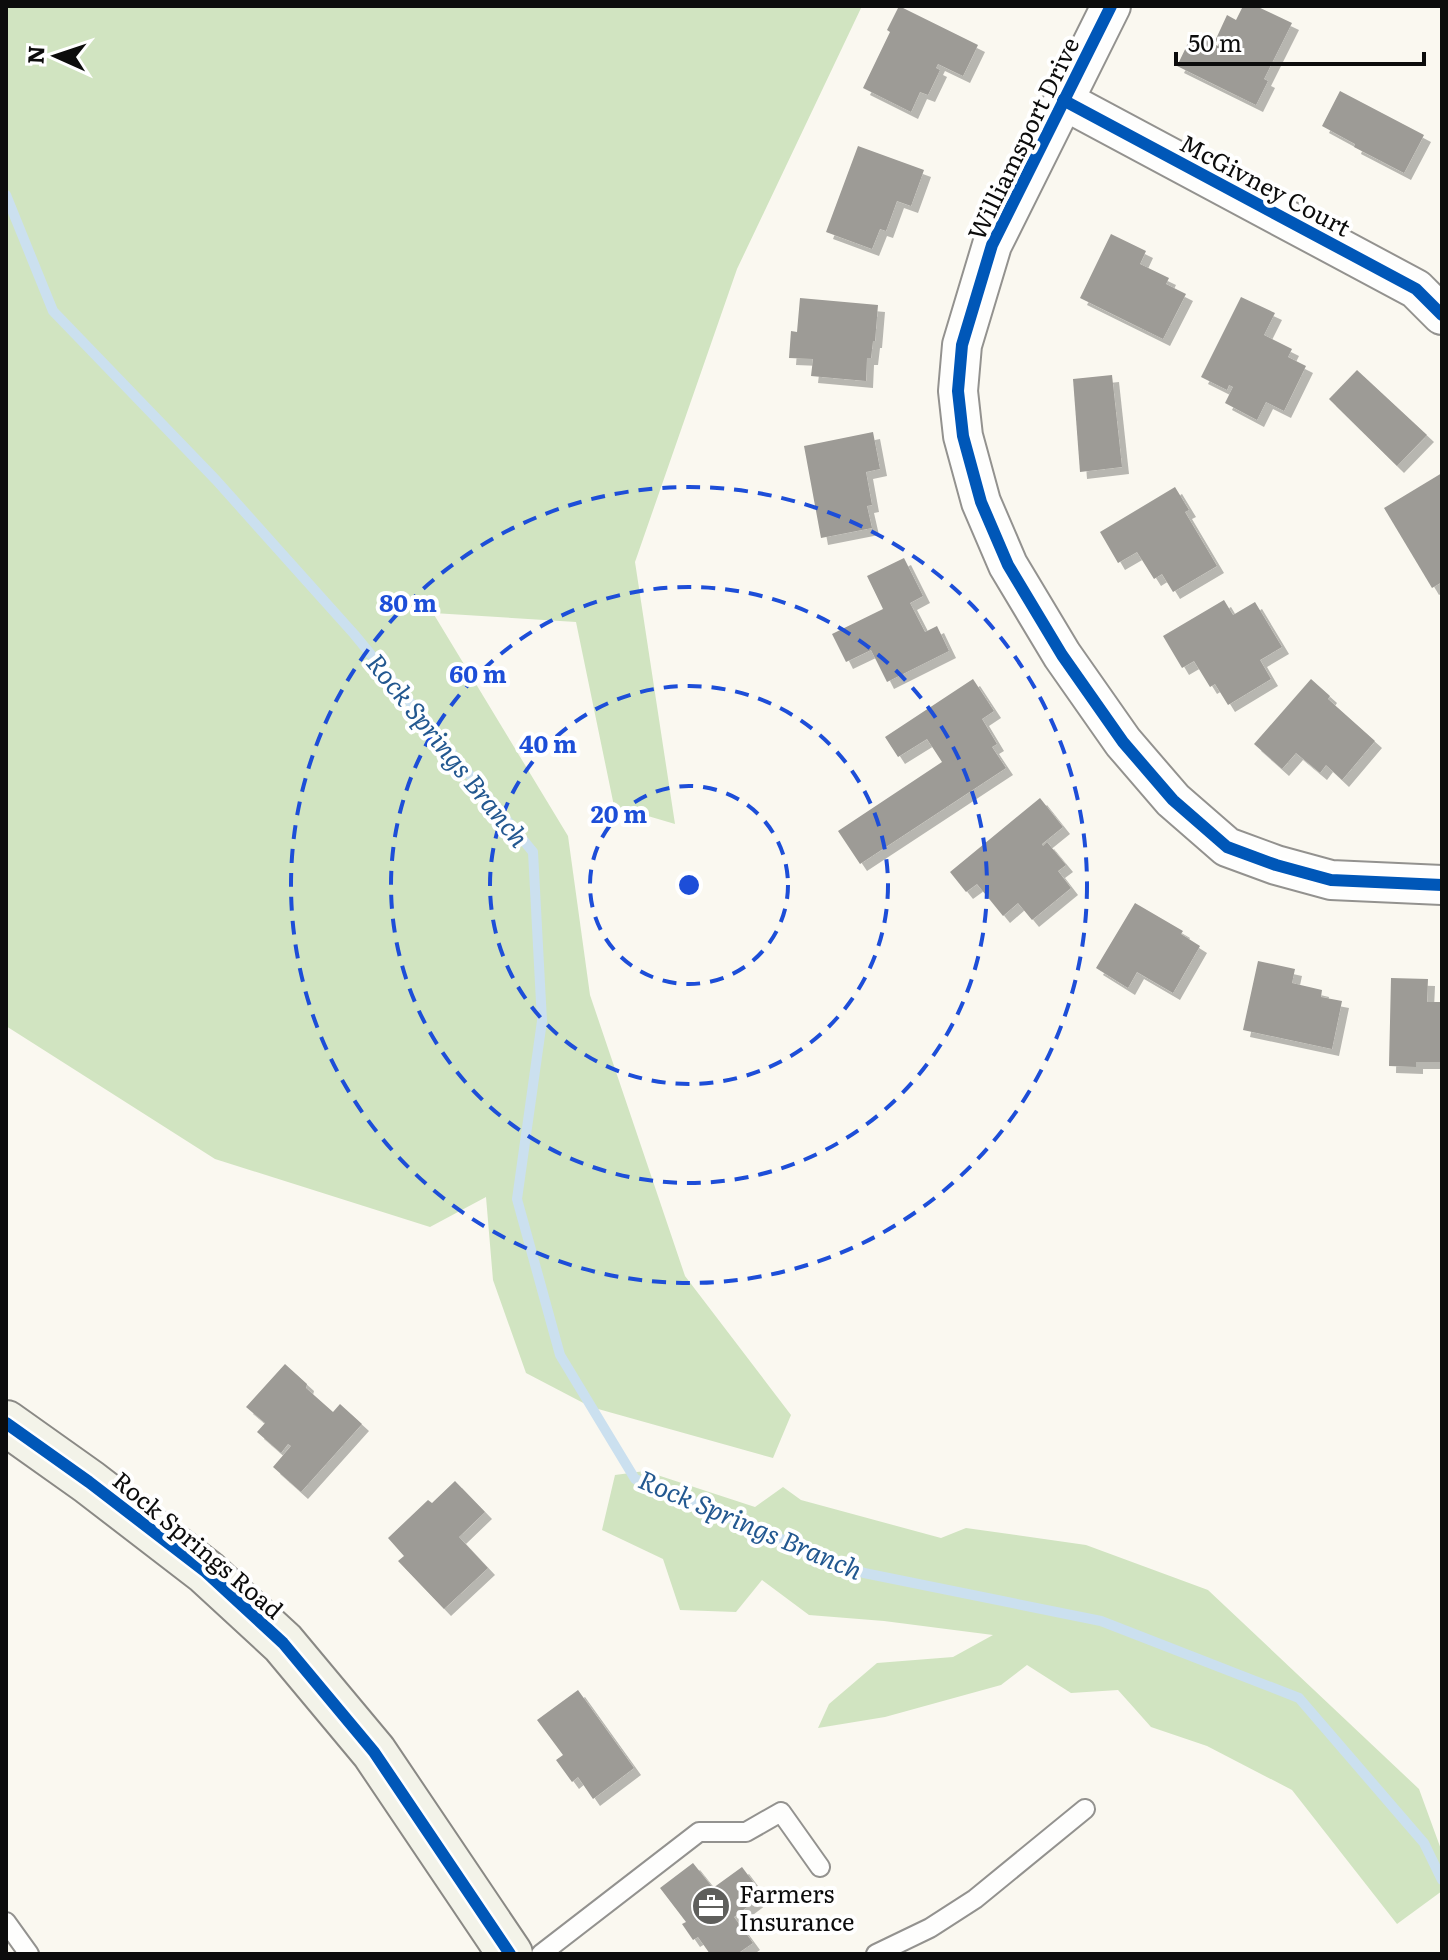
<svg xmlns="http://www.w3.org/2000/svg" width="1448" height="1960" viewBox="0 0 1448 1960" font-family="Literata,serif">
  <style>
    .forest { fill: #d1e4c1 }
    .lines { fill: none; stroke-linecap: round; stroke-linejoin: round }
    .stream { stroke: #cbe0ef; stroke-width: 10 }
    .building { fill: #9d9b96; filter: url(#shadow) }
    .lane-casing { stroke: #93928f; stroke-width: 22 }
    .street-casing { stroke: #93928f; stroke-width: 42 }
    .secondary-casing { stroke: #8a8985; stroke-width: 48 }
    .lane { stroke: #fefefd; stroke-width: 18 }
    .street { stroke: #fefefd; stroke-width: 38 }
    .secondary { stroke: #f3f3e9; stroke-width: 44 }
    .cycleway-casing { stroke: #fff; stroke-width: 17 }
    .cycleway { stroke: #0057b8; stroke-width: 12 }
    .ring { fill: none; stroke: #1d4ed8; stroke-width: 4; stroke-dasharray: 14 10 }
    .labels { text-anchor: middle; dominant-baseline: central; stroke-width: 8; stroke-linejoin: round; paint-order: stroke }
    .street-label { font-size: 24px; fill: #0c0c0c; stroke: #fff }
    .poi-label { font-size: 24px; fill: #0c0c0c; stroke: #fff; text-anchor: start }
    .water-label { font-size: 26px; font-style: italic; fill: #235890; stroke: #fff }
    .centre { fill: #1d4ed8; stroke: #fff; stroke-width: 4 }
    .ring-label { font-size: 24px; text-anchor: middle; font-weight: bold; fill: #1d4ed8; stroke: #fff; stroke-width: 8; stroke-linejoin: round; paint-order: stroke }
  </style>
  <defs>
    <filter id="shadow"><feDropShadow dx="7" dy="7" stdDeviation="0" flood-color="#0004"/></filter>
  </defs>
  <rect width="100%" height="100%" fill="#faf8f0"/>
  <g class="forest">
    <polygon points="6,6 862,6 737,269 635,562 675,824 614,806 576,622 433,613 568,836 590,995 685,1276 791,1415 773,1458 591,1407 526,1373 493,1280 486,1197 430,1227 215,1159 6,1026"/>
    <polygon points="645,1471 755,1507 783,1487 801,1500 941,1538 966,1528 1086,1545 1208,1590 1419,1789 1442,1852 1442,1891 1397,1924 1292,1790 1207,1746 1151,1727 1118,1690 1071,1693 1027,1665 1001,1685 885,1717 818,1728 829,1704 877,1663 953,1657 993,1635 884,1621 809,1615 762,1580 736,1612 680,1610 663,1559 602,1530 615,1475"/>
  </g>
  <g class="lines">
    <polyline class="stream" points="6,195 53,311 216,480 354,634 533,852 542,1021 517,1199 560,1355 635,1479 864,1573 1101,1621 1299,1698 1424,1843 1442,1880"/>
  </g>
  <g class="building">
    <polygon points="899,6 978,45 963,76 938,64 936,68 940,70 928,95 920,92 911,112 863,88 890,32 887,30"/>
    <polygon points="1243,6 1256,6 1292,23 1264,79 1268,81 1256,105 1177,66 1193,33 1218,46 1219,43 1215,41 1227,15 1236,20"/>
    <polygon points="1340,91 1424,135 1404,173 1354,147 1355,144 1322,126"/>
    <polygon points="858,146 924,170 911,206 897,201 886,231 880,229 872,249 826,232"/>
    <polygon points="1111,234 1146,251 1140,264 1169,278 1166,284 1186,294 1163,339 1080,298"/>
    <polygon points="1241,297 1275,313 1264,335 1292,349 1288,357 1306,366 1284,411 1266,402 1257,420 1225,403 1233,387 1229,385 1227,390 1201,377"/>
    <polygon points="800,298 878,305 875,341 873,341 871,358 867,358 866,381 811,376 813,359 789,358 791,331 797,332"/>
    <polygon points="1357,370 1427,435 1397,466 1329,399"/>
    <polygon points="1112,375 1122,467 1080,472 1073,379"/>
    <polygon points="873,432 880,469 866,472 872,505 867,506 872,528 821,538 804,446"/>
    <polygon points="1442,473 1442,582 1432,588 1384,508"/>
    <polygon points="1175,487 1189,510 1185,512 1217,566 1173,592 1162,574 1154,579 1137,552 1118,563 1100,532"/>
    <polygon points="904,558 923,596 910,603 925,632 937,626 949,651 887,682 871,650 846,662 832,634 883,609 867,576"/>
    <polygon points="1224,600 1233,615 1255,602 1282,647 1260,660 1271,679 1228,705 1215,684 1210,687 1194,661 1182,668 1163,636"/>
    <polygon points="973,679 994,711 982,719 997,744 992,747 1006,768 860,864 838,831 942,762 927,739 898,757 885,737"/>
    <polygon points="1311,679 1330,696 1328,699 1375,741 1342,780 1326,765 1320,773 1296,753 1282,769 1254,744"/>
    <polygon points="1040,798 1063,827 1042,844 1043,846 1047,842 1066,865 1058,871 1071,888 1032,920 1018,903 1003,916 977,884 966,892 950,872"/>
    <polygon points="1135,903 1183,931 1181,934 1200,946 1173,993 1137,972 1128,988 1096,968"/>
    <polygon points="1258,961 1295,969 1292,983 1322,990 1321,997 1342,1001 1332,1049 1243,1030"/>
    <polygon points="1391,978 1428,979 1427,1002 1442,1002 1442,1062 1416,1062 1416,1067 1389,1066"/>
    <polygon points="285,1364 307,1384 306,1388 333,1412 340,1404 362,1424 301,1492 273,1467 291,1446 288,1444 281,1453 257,1432 265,1423 246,1407"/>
    <polygon points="455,1481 485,1512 459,1537 488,1568 444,1609 398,1561 404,1556 388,1538 428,1500 432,1503"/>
    <polygon points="578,1690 634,1768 593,1799 578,1777 572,1782 556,1760 563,1755 537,1720"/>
    <polygon points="693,1863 713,1888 742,1867 763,1895 734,1917 753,1943 737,1954 710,1954 698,1937 693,1940 682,1924 686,1922 660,1888"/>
  </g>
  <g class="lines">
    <defs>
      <g id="lane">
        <polyline points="6,1922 29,1954"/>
        <polyline points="541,1954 699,1832 746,1832 781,1812 820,1867"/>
        <polyline points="876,1954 930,1928 975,1899 1085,1809"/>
      </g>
      <g id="street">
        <polyline points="1111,6 992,245 962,345 958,391 963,436 981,502 1008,565 1062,655 1123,742 1173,800 1227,847 1276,865 1331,880 1442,885"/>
        <polyline points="1063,100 1416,289 1442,315"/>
      </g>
      <polyline id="secondary" points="6,1423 89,1482 206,1572 283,1643 374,1752 510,1954"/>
    </defs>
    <use href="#lane" class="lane-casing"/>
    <use href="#street" class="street-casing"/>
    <use href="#secondary" class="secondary-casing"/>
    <use href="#lane" class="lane"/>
    <use href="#street" class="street"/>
    <use href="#secondary" class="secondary"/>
    <defs>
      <g id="cycleway">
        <polyline points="1111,6 992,245 962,345 958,391 963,436 981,502 1008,565 1062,655 1123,742 1173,800 1227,847 1276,865 1331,880 1442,885"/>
        <polyline points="1063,100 1416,289 1442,315"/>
        <polyline points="6,1423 89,1482 206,1572 283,1643 374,1752 510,1954"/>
      </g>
    </defs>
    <use href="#cycleway" class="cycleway-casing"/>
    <use href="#cycleway" class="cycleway"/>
  </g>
  <g class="ring">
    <circle cx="689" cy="885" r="99"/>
    <circle cx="689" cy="885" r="199"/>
    <circle cx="689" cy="885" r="298"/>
    <circle cx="689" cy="885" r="398"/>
  </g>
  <defs>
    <symbol id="office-disc" viewBox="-11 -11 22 22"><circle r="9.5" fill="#5f5f5c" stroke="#fff"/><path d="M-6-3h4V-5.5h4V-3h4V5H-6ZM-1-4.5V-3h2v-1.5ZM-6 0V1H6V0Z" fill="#fff"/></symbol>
  </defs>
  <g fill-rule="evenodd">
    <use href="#office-disc" x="689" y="1884" width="44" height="44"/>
  </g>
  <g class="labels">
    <g class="street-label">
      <text transform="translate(1022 138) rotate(-64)">Williamsport Drive</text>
      <text transform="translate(1266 184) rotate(28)">McGivney Court</text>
      <text transform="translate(199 1544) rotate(40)">Rock Springs Road</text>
    </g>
    <g class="poi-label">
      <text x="739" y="1892">Farmers<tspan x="739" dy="28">Insurance</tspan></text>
    </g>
    <g class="water-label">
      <text transform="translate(449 749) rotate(51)">Rock Springs Branch</text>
      <text transform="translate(751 1523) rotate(23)">Rock Springs Branch</text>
    </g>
  </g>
  <circle cx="689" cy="885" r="12" class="centre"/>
  <g class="ring-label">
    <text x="408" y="612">80 m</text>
    <text x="478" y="683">60 m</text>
    <text x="548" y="753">40 m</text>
    <text x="619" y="823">20 m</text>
  </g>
  <rect width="1448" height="1960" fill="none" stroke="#0c0c0c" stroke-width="16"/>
  <g transform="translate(56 56) rotate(273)" stroke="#ffffff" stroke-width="6" paint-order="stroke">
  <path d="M0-6L14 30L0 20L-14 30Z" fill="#0c0c0c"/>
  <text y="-12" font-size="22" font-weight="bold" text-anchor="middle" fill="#0c0c0c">N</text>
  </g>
  <path d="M1176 52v12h248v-12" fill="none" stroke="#0c0c0c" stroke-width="4"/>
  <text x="1188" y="52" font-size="24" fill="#0c0c0c" stroke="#ffffff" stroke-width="6" paint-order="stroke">50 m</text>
</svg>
